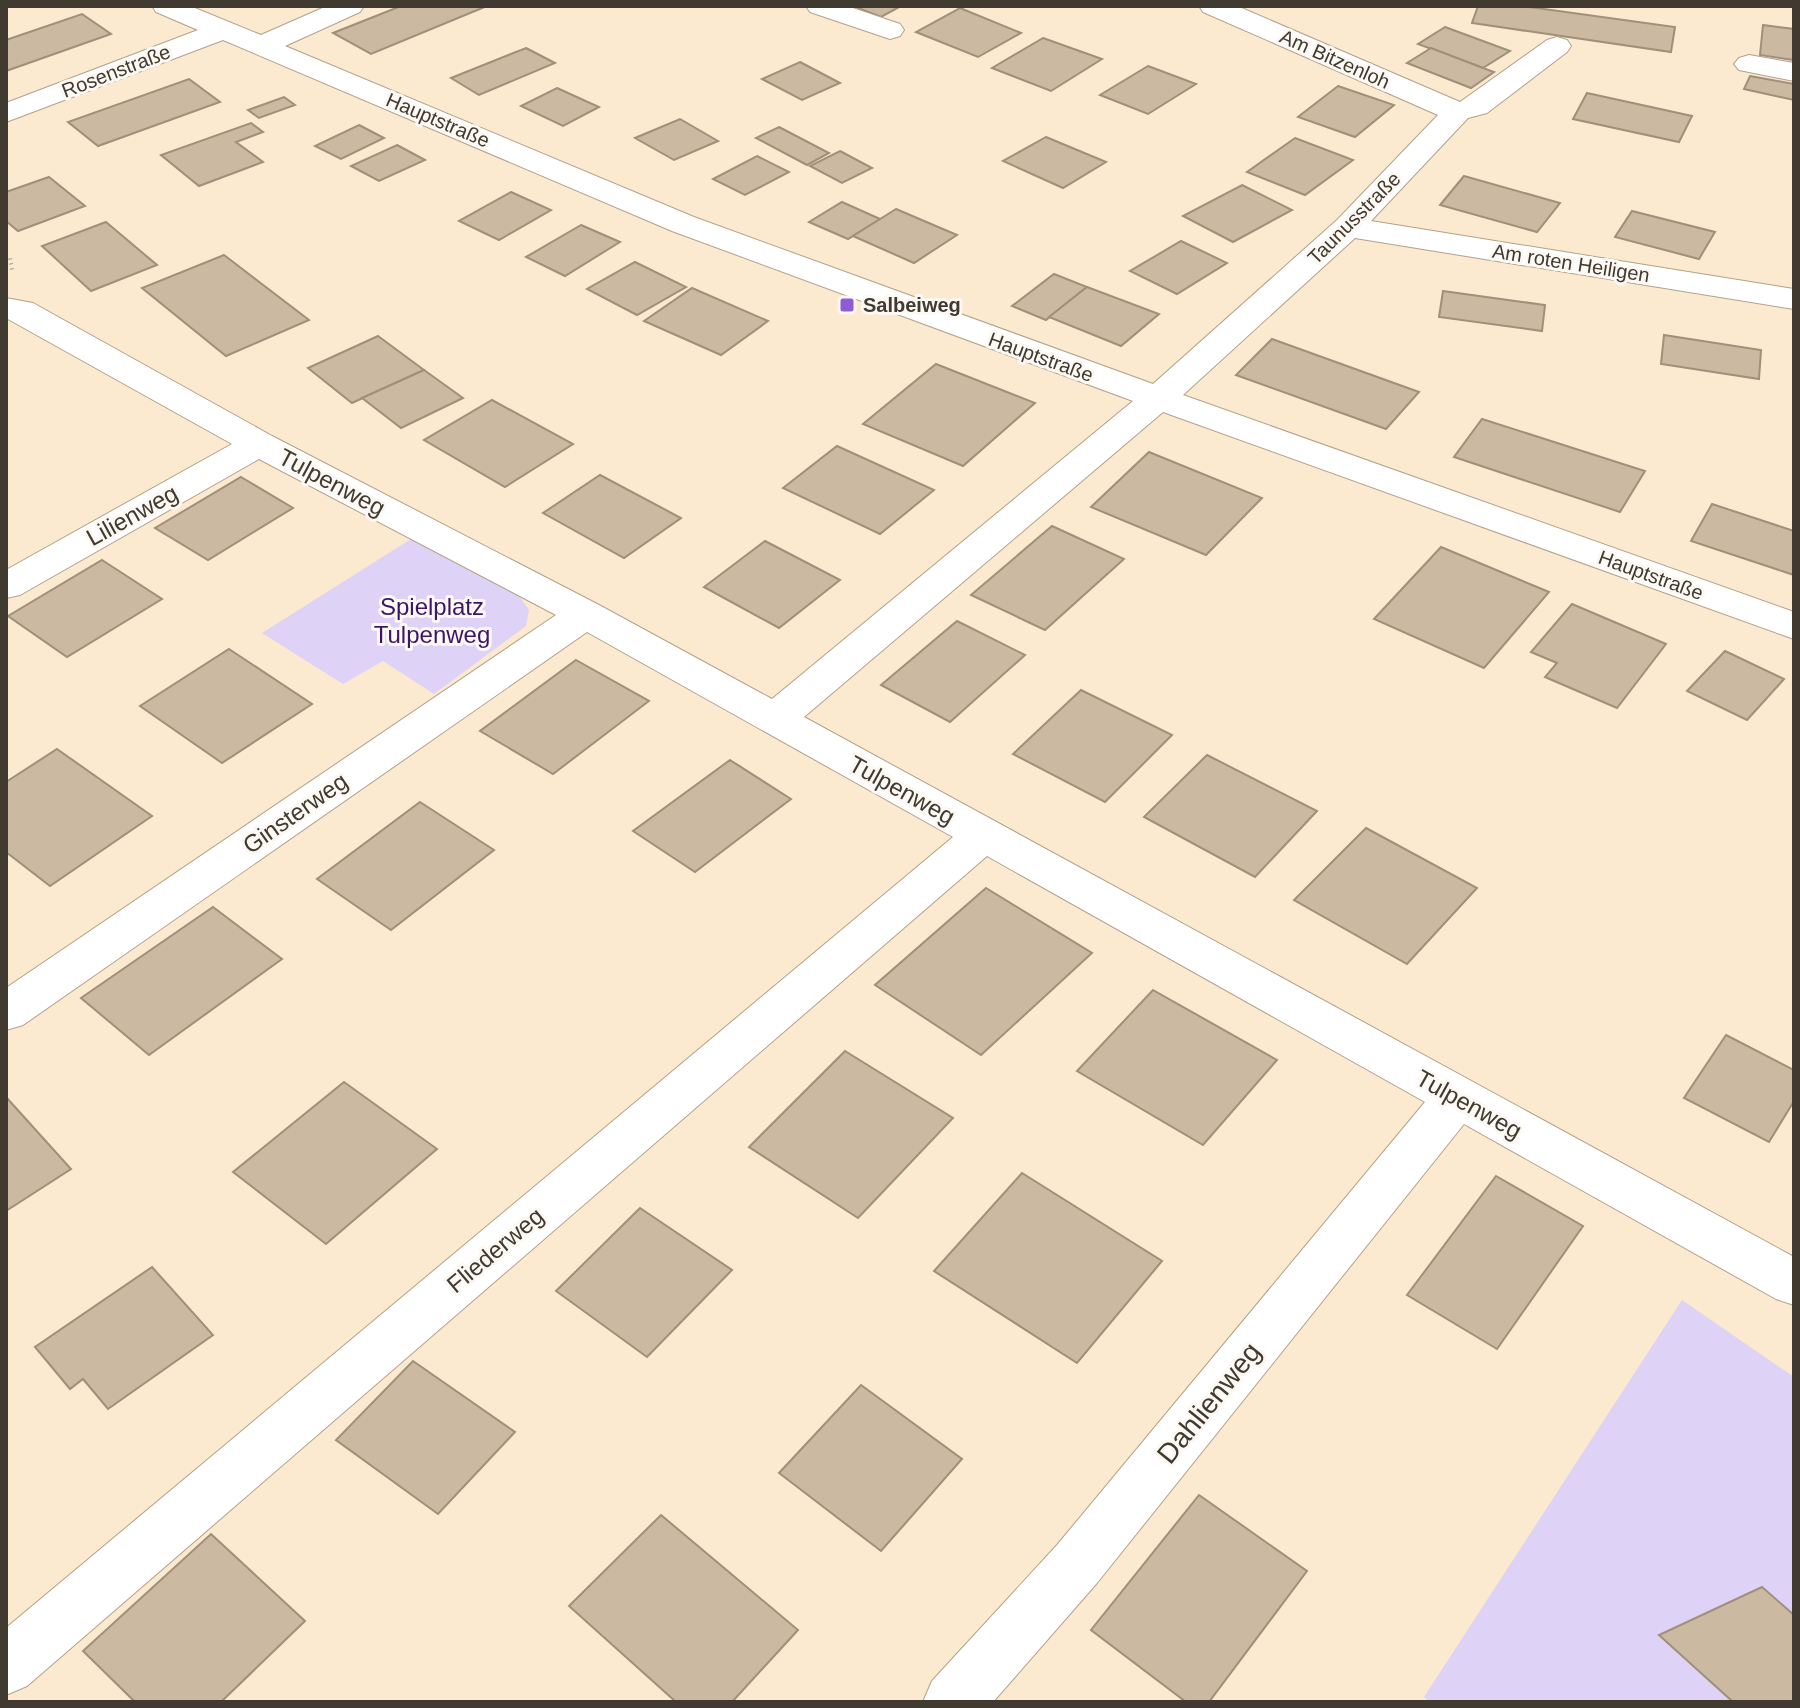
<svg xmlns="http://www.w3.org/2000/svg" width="1800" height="1708" viewBox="0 0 1800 1708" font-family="Arial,sans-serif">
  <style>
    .green { fill: #ded2f7 }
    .building { fill: #cbb9a2; stroke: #a08f79; stroke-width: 2 }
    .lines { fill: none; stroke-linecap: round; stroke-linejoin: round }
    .minor-casing { stroke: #b3a18a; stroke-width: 2 }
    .path { stroke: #a29684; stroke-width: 4; stroke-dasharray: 1 4; stroke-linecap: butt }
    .minor { fill: #fff; fill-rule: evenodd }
    .poi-dot { fill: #8f5cd5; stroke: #fcf8f3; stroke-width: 3 }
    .labels { text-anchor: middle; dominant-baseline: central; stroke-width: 6; stroke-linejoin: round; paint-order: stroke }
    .far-street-label { font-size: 20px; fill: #413a30; stroke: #fcf8f3 }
    .far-poi-label { font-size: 20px; font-weight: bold; fill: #413a30; stroke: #fcf8f3; text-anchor: start }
    .street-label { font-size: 24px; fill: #413a30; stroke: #fcf8f3 }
    .park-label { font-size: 24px; fill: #3c1568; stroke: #fcf8f3 }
    .near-street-label { font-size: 28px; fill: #413a30; stroke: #fcf8f3 }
  </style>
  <rect width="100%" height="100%" fill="#fbe9d0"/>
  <g class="green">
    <polygon points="411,539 519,596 529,610 526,626 434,694 383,661 343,684 262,633"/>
    <polygon points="1682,1300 1794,1377 1794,1615 1659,1635 1733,1702 1430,1702 1424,1697"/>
  </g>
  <g class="building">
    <polygon points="401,6 487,6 371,54 333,33"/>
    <polygon points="853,6 901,6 881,17"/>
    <polygon points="1478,6 1523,6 1675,27 1671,52 1472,23"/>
    <polygon points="960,8 1021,33 978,57 916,32"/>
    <polygon points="82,14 111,34 6,71 6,40"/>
    <polygon points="1763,25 1794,29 1794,60 1760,55"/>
    <polygon points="1445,27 1510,51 1483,68 1418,44"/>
    <polygon points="1043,38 1102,59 1051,91 992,68"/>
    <polygon points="526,48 555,63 479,95 451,78"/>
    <polygon points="1431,48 1483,68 1494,72 1471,88 1407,63"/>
    <polygon points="800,62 840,83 802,100 762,79"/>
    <polygon points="1148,66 1196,84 1148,114 1100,95"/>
    <polygon points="1750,76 1794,84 1794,100 1744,89"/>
    <polygon points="189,79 220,102 98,146 68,122"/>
    <polygon points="1338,86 1394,105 1355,137 1298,117"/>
    <polygon points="557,88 599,107 563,126 521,106"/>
    <polygon points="1587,93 1692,116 1679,142 1573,119"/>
    <polygon points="284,97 295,105 259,118 248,110"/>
    <polygon points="680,119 718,141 674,160 635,138"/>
    <polygon points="251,123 263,132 236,142 263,162 199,186 161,155"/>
    <polygon points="359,125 384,138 341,159 315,146"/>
    <polygon points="779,127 829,153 807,165 756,138"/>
    <polygon points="1046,137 1106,162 1063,188 1003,161"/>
    <polygon points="1295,138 1353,160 1305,195 1247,172"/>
    <polygon points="397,145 425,160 379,181 351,166"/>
    <polygon points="840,151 872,168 842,183 810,166"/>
    <polygon points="757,156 789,172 745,195 713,179"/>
    <polygon points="1464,176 1560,203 1537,232 1440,205"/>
    <polygon points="49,177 85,206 18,231 6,221 6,192"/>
    <polygon points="1242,185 1292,210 1233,242 1183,216"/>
    <polygon points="511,192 551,210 499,240 459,221"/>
    <polygon points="842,202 880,219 848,239 809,222"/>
    <polygon points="896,209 957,235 914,263 853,236"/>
    <polygon points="1632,211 1715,232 1699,259 1615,237"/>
    <polygon points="106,222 157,265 91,291 42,246"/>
    <polygon points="581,225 620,242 565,276 526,257"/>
    <polygon points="1181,241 1227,263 1177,294 1130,271"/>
    <polygon points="224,255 309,320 226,356 142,288"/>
    <polygon points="635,262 686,287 637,315 587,289"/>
    <polygon points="1054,274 1087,287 1046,320 1012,306"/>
    <polygon points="1087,287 1159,314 1121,346 1049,317"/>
    <polygon points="692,288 768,321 721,355 644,321"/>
    <polygon points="1443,291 1545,305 1542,331 1439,317"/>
    <polygon points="1664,335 1761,350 1759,379 1661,364"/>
    <polygon points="378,336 424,370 352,403 308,368"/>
    <polygon points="1272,339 1419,392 1386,429 1236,375"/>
    <polygon points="936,364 1035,403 963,466 863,424"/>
    <polygon points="424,370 463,398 401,428 362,398"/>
    <polygon points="492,400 573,444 505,487 424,440"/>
    <polygon points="1482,419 1645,471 1620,512 1454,457"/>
    <polygon points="837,446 934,490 880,534 783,488"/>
    <polygon points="1149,452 1262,498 1206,555 1091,507"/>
    <polygon points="600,475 681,518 624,558 543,513"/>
    <polygon points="241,477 293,508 208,560 155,528"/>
    <polygon points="1712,504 1794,531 1794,575 1691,541"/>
    <polygon points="1052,526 1124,559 1045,630 971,595"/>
    <polygon points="765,541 840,580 779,628 704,587"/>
    <polygon points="1441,547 1549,592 1484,668 1374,619"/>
    <polygon points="102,560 162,599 67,657 8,616"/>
    <polygon points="1572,604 1666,644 1617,708 1545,677 1557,663 1531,652"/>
    <polygon points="957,621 1025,655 950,722 881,685"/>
    <polygon points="229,649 312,704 222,763 140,706"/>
    <polygon points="1725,651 1784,679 1747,720 1687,691"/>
    <polygon points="576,660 649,701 553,774 480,731"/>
    <polygon points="1081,690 1172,735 1105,802 1013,754"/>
    <polygon points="57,749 152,816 50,886 6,852 6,782"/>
    <polygon points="1207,755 1317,811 1255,877 1144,817"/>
    <polygon points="730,760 791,799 695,872 633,831"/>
    <polygon points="420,802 494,850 391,930 317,879"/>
    <polygon points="1366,828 1477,888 1407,964 1294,900"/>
    <polygon points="986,888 1092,953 981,1055 875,985"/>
    <polygon points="213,907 282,959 149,1055 81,998"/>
    <polygon points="1153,990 1277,1060 1203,1145 1077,1071"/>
    <polygon points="1726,1035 1794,1070 1794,1101 1769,1142 1684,1098"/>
    <polygon points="845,1051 953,1118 858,1218 749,1147"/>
    <polygon points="344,1082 437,1149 326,1244 233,1172"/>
    <polygon points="6,1097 71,1169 6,1211"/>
    <polygon points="1022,1173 1162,1261 1077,1363 934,1271"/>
    <polygon points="1496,1176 1583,1226 1497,1349 1407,1295"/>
    <polygon points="640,1208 732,1270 647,1357 556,1291"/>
    <polygon points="152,1267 213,1335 108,1409 83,1379 70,1389 35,1347"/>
    <polygon points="413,1361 515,1432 438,1514 336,1440"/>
    <polygon points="861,1385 962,1459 881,1551 779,1473"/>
    <polygon points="1199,1495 1307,1571 1209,1702 1186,1702 1091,1630"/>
    <polygon points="661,1515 798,1630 732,1702 676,1702 569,1606"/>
    <polygon points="211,1534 305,1621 221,1702 135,1702 83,1651"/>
    <polygon points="1762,1587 1794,1615 1794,1702 1733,1702 1659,1635"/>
  </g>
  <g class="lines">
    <defs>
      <g id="minor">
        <polygon points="152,6 190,6 261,35 327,6 364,6 360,12 285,46 694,217 1153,384 1337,220 1438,115 1203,12 1199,6 1237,6 1460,102 1547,40 1557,37 1567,40 1571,46 1567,52 1487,113 1468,118 1371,221 1794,289 1794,309 1355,238 1183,395 1794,612 1794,639 1163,412 804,717 1794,1257 1794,1305 1776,1299 1464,1124 1097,1583 993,1702 923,1702 932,1681 1057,1545 1425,1102 987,856 27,1686 6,1695 6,1628 953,837 587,632 23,1025 6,1030 6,988 556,615 259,459 20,595 6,598 6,570 232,444 6,318 6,298 33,303 272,436 599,605 772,699 1133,401 672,231 223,40 6,122 6,103 198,30 156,12"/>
        <polygon points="806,6 847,6 900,24 904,30 900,36 890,39 810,12"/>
        <polygon points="1749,55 1794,63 1794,81 1739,70 1734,64 1739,58"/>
      </g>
    </defs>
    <use href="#minor" class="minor-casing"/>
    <polyline class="path" points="6,256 10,258 12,270"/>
    <use href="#minor" class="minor"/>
  </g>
  <rect class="poi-dot" x="839" y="297" width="16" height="16" rx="4"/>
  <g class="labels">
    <g class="far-street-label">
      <text transform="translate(1335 59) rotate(24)">Am Bitzenloh</text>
      <text transform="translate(116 71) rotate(-21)">Rosenstraße</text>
      <text transform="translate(438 120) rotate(23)">Hauptstraße</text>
      <text transform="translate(1354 218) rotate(-45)">Taunusstraße</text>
      <text transform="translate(1571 263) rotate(9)">Am roten Heiligen</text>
      <text transform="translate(1041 357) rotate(20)">Hauptstraße</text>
      <text transform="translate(1651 575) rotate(20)">Hauptstraße</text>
    </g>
    <g class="far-poi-label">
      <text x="863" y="305">Salbeiweg</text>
    </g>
    <g class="street-label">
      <text transform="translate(332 482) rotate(28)">Tulpenweg</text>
      <text transform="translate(132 515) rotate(-29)">Lilienweg</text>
      <text transform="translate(902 790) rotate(29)">Tulpenweg</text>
      <text transform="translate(295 813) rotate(-35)">Ginsterweg</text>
      <text transform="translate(1469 1104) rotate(29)">Tulpenweg</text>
      <text transform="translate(495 1250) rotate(-40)">Fliederweg</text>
    </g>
    <g class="park-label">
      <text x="432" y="606">Spielplatz<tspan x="432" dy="28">Tulpenweg</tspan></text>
    </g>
    <g class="near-street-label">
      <text transform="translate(1209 1403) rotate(-51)">Dahlienweg</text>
    </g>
  </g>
  <rect width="1800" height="1708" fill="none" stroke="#413a30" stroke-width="16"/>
</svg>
